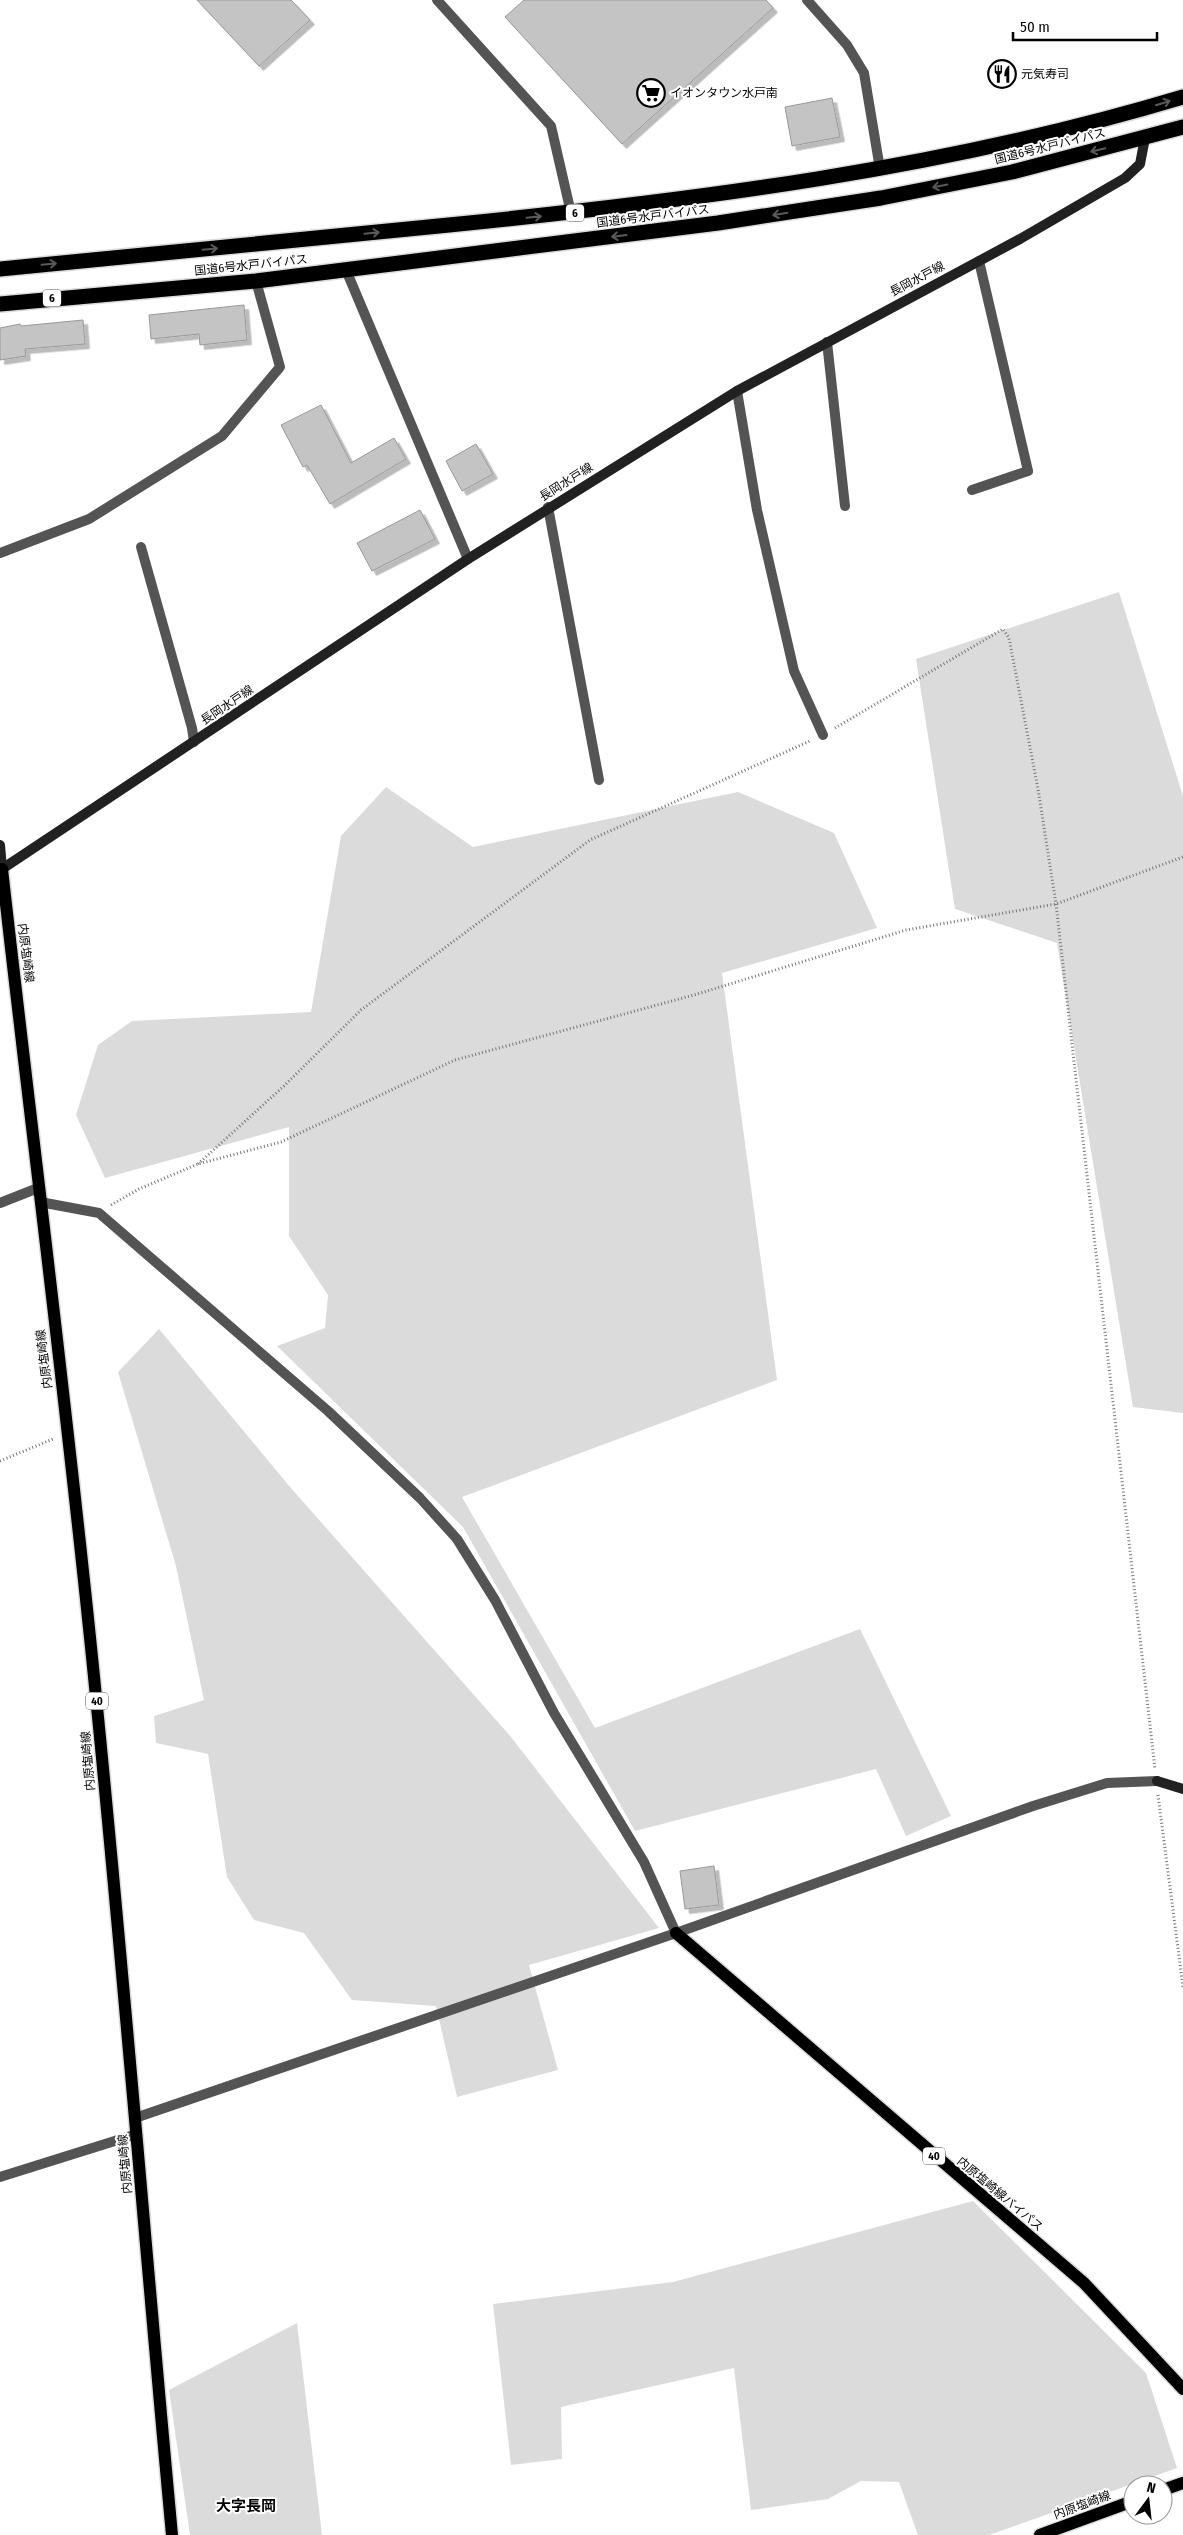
<svg xmlns="http://www.w3.org/2000/svg" width="1183" height="2535" viewBox="0 0 1183 2535" font-family="'Fira Sans Condensed','Noto Sans JP',sans-serif">
  <style>
    .green { fill: #dbdbdb }
    .building { fill: #c4c4c4; stroke: #989898; filter: url(#shadow) }
    .lines { fill: none; stroke-linecap: round; stroke-linejoin: round }
    .primary-casing { stroke: #dbdbdb; stroke-width: 15 }
    .highway-casing { stroke: #dbdbdb; stroke-width: 18 }
    .path { stroke: #767676; stroke-width: 3; stroke-dasharray: 1 2.5; stroke-linecap: butt }
    .lane { stroke: #545454; stroke-width: 10 }
    .street { stroke: #545454; stroke-width: 10 }
    .secondary { stroke: #212121; stroke-width: 10 }
    .primary { stroke: #000; stroke-width: 12 }
    .highway { stroke: #000; stroke-width: 15 }
    .oneway { stroke: #595959 }
    .labels { text-anchor: middle; dominant-baseline: central; stroke-width: 4; stroke-linejoin: round; paint-order: stroke }
    .shield { fill: #fff; stroke: #4c4c4c; stroke-width: 1 }
    .shield-label { font-size: 11px; font-weight: bold; fill: #000 }
    .poi-label { font-size: 12px; fill: #000; stroke: #fff; text-anchor: start }
    .street-label { font-size: 12px; fill: #000; stroke: #fff }
    .quarter-label { font-size: 15px; font-weight: bold; fill: #000; stroke: #fff }
  </style>
  <defs>
    <filter id="shadow"><feDropShadow dx="4.5" dy="4.5" stdDeviation="0" flood-color="#0004"/></filter>
  </defs>
  <rect width="100%" height="100%" fill="#fff"/>
  <g class="green">
    <polygon points="1119,592 1183,796 1183,1413 1133,1407 1057,943 955,909 916,659"/>
    <polygon points="386,787 473,847 738,792 834,833 877,928 722,973 777,1380 462,1497 595,1728 860,1629 951,1816 906,1836 876,1769 635,1831 463,1527 277,1346 325,1328 328,1295 289,1236 289,1127 105,1178 76,1115 98,1045 132,1021 311,1012 341,836"/>
    <polygon points="159,1329 290,1487 511,1737 659,1928 529,1965 558,2070 457,2097 436,2006 352,2000 304,1933 254,1920 227,1877 208,1754 156,1743 154,1716 204,1700 176,1566 118,1372"/>
    <polygon points="973,2201 1146,2373 1177,2468 989,2535 918,2535 899,2482 861,2481 828,2499 751,2510 734,2368 561,2407 562,2459 511,2465 493,2304 673,2282"/>
    <polygon points="297,2323 322,2535 190,2535 169,2390"/>
  </g>
  <g class="building">
    <polygon points="197,0 291,0 310,20 259,66"/>
    <polygon points="524,0 766,0 773,8 622,144 505,17"/>
    <polygon points="832,98 840,137 792,146 785,107"/>
    <polygon points="244,305 247,340 200,345 199,334 151,339 149,315"/>
    <polygon points="83,320 85,344 25,349 26,356 0,360 0,328 20,324 21,326"/>
    <polygon points="321,405 351,463 394,438 406,459 330,504 307,465 303,467 281,425"/>
    <polygon points="476,444 493,474 462,491 446,461"/>
    <polygon points="420,510 435,539 372,571 357,543"/>
    <polygon points="714,1866 719,1905 685,1909 680,1871"/>
  </g>
  <g class="lines">
    <defs>
      <g id="primary">
        <path d="M0,870L2,869C33,1145 69,1421 96,1697C124,1976 146,2256 172,2535"/>
        <polyline points="676,1933 1084,2283 1183,2389"/>
        <polyline points="1163,2490 1183,2483"/>
        <polyline points="1040,2535 1133,2501"/>
      </g>
      <g id="highway">
        <path d="M0,269C150,255 300,241 449,225C697,200 944,169 1183,97"/>
        <polyline points="0,304 256,281 718,223 881,198 1012,172 1183,127"/>
      </g>
    </defs>
    <use href="#primary" class="primary-casing"/>
    <use href="#highway" class="highway-casing"/>
    <g class="path">
      <polyline points="835,728 1003,629 1009,638 1038,789 1056,904 1155,1769"/>
      <polyline points="198,1164 285,1085 361,1010 590,840 810,741"/>
      <polyline points="111,1205 139,1189 198,1164 281,1142 455,1060 694,995 906,930 1056,904 1183,857"/>
      <polyline points="0,1461 53,1439"/>
      <polyline points="1158,1795 1183,1987"/>
    </g>
    <g class="lane">
      <polyline points="437,0 551,126 571,213"/>
      <polyline points="807,0 847,45 864,73 880,169"/>
      <polyline points="827,342 845,506"/>
      <polyline points="737,391 757,510 794,671 823,735"/>
      <polyline points="548,507 599,780"/>
      <polyline points="141,547 192,728 194,742"/>
      <polyline points="0,553 89,519 222,436 280,367 256,281"/>
      <polyline points="0,1203 38,1188"/>
    </g>
    <g class="street">
      <polyline points="346,270 468,559"/>
      <polyline points="972,490 1028,471 979,261"/>
      <polyline points="40,1202 99,1213 328,1411 420,1498 457,1539 495,1600 554,1713 644,1862 676,1933"/>
      <polyline points="135,2118 676,1933 1033,1806 1107,1783 1157,1781"/>
      <polyline points="0,2177 137,2134"/>
    </g>
    <g class="secondary">
      <polyline points="0,845 2,869 468,559 737,391 1020,239 1125,178 1140,164 1145,138"/>
      <polyline points="1157,1781 1183,1789"/>
    </g>
    <use href="#primary" class="primary"/>
    <use href="#highway" class="highway"/>
  </g>
  <defs><path id="oneway-shaft" d="M-6 0H5M1.5-3L5.5 0L1.5 3" fill="none" stroke-width="1.6" stroke-linecap="round" stroke-linejoin="round" transform="scale(1.25)"/></defs>
  <g class="oneway">
    <use href="#oneway-shaft" transform="translate(1163 103) rotate(-17)"/>
    <use href="#oneway-shaft" transform="translate(1098 150) rotate(166)"/>
    <use href="#oneway-shaft" transform="translate(940 186) rotate(169)"/>
    <use href="#oneway-shaft" transform="translate(780 214) rotate(171)"/>
    <use href="#oneway-shaft" transform="translate(534 217) rotate(-6)"/>
    <use href="#oneway-shaft" transform="translate(372 233) rotate(-6)"/>
    <use href="#oneway-shaft" transform="translate(619 236) rotate(173)"/>
    <use href="#oneway-shaft" transform="translate(210 249) rotate(-5)"/>
    <use href="#oneway-shaft" transform="translate(49 264) rotate(-5)"/>
  </g>
  <defs>
    <symbol id="restaurant-ring" viewBox="-11 -11 22 22"><circle r="9.5" fill="#fff" stroke="#000" stroke-width="1.5"/><path d="M-5-6h1v4h1v-4h1v4h1v-4h1v5L-1.5 .5V6h-2V.5L-5-1ZM5-6V6H3V1.5H1.5Q1.5-4 5-6Z" fill="#000"/></symbol>
    <symbol id="supermarket-ring" viewBox="-11 -11 22 22"><circle r="9.5" fill="#fff" stroke="#000" stroke-width="1.5"/><path d="M-6-5.5h2.5l.6 2H6L4.5 2H-2.5L-4.4-4H-6ZM-1.5 3.2a1.3 1.3 0 1 0 .1 0ZM3 3.2a1.3 1.3 0 1 0 .1 0Z" fill="#000"/></symbol>
  </defs>
  <g fill-rule="evenodd">
    <use href="#restaurant-ring" x="986" y="58" width="32" height="32"/>
    <use href="#supermarket-ring" x="635" y="77" width="32" height="32"/>
  </g>
  <g class="labels">
    <g class="shield">
      <rect x="566" y="204.5" width="18" height="17" rx="4"/>
      <rect x="43" y="289.5" width="18" height="17" rx="4"/>
      <rect x="86" y="1692.5" width="22" height="17" rx="4"/>
      <rect x="923" y="2147.5" width="22" height="17" rx="4"/>
    </g>
    <g class="shield-label">
      <text x="575" y="213">6</text>
      <text x="52" y="298">6</text>
      <text x="97" y="1701">40</text>
      <text x="934" y="2156">40</text>
    </g>
    <g class="poi-label">
      <text x="1021" y="74">元気寿司</text>
      <text x="670" y="93">イオンタウン水戸南</text>
    </g>
    <g class="street-label">
      <text transform="translate(1050 146) rotate(-14)">国道6号水戸バイパス</text>
      <text transform="translate(653 216) rotate(-7)">国道6号水戸バイパス</text>
      <text transform="translate(251 265) rotate(-6)">国道6号水戸バイパス</text>
      <text transform="translate(917 279) rotate(-28)">長岡水戸線</text>
      <text transform="translate(566 482) rotate(-32)">長岡水戸線</text>
      <text transform="translate(227 705) rotate(-34)">長岡水戸線</text>
      <text transform="translate(26 953) rotate(83)">内原塩崎線</text>
      <text transform="translate(44 1359) rotate(-97)">内原塩崎線</text>
      <text transform="translate(88 1761) rotate(-95)">内原塩崎線</text>
      <text transform="translate(125 2164) rotate(-95)">内原塩崎線</text>
      <text transform="translate(1000 2194) rotate(40)">内原塩崎線バイパス</text>
      <text transform="translate(1082 2505) rotate(-20)">内原塩崎線</text>
    </g>
    <g class="quarter-label">
      <text x="246" y="2506">大字長岡</text>
    </g>
  </g>
  <g transform="translate(1148 2500) rotate(15)"><circle r="24" fill="#ffffff" stroke="#999999"/>
  <path d="M0-4L9 19L0 12L-9 19Z" fill="#000000"/>
  <text y="-8" font-size="14" font-weight="bold" text-anchor="middle" fill="#000000">N</text>
  </g>
  <path d="M1013 32v8h144v-8" fill="none" stroke="#000000" stroke-width="2.5"/>
  <text x="1020" y="32" font-size="15" fill="#000000" stroke="#ffffff" stroke-width="4" paint-order="stroke">50 m</text>
</svg>
